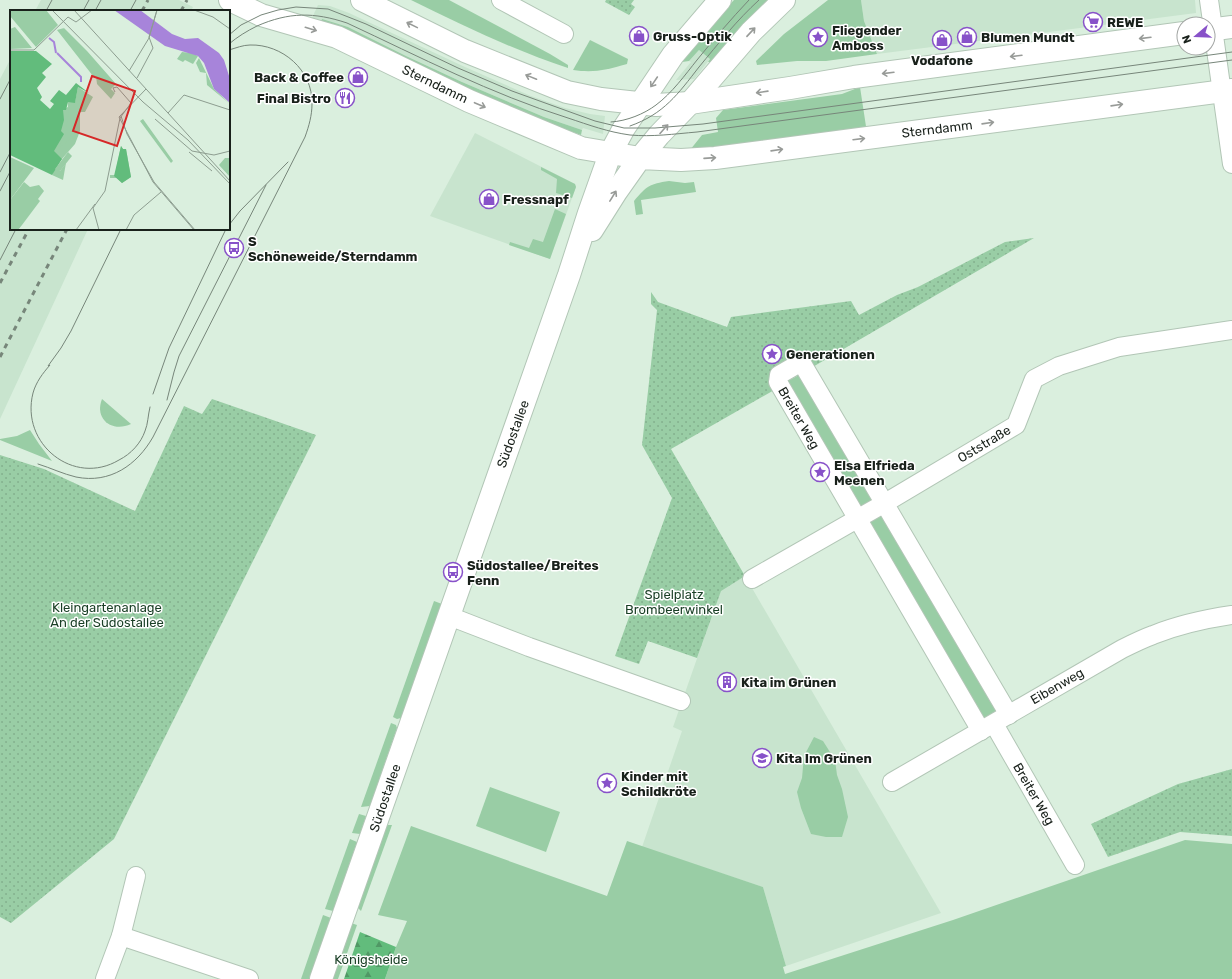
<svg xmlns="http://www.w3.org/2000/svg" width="1232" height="979" viewBox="0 0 1232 979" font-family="Rubik,sans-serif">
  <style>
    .built { fill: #c8e4ce }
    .green { fill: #99cda5 }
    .forest { fill: url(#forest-firs) }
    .garden { fill: url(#garden-dots) }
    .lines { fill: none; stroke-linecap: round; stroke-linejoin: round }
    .minor-casing { stroke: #b2c6b6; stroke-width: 20 }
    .tertiary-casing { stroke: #b2c6b6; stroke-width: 24 }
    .secondary-casing { stroke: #b2c6b6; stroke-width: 24 }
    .minor { stroke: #fff; stroke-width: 18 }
    .tertiary { stroke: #fff; stroke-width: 22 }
    .secondary { stroke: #fff; stroke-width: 22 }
    .tram { stroke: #77867a; stroke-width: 1 }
    .rail { stroke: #77867a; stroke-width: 3; stroke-dasharray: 5 5; stroke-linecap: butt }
    .oneway { stroke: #989b98 }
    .labels { text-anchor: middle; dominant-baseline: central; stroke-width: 3; stroke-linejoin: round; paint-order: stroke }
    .poi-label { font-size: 13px; font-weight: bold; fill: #19211b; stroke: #fff; text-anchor: start }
    .street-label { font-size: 13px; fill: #19211b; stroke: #fff }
    .park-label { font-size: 13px; fill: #193f25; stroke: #fff }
    .inset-river { fill: none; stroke: #a784da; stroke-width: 2 }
    .inset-road { fill: none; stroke: #8d9d90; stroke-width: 1 }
    .view { fill: #d62828; fill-opacity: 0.15; stroke: #d62828; stroke-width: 2 }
    .inset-edge { fill: none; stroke: #19211b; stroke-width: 2 }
  </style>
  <defs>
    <pattern id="forest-firs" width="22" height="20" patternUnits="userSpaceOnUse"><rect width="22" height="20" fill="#62bc7c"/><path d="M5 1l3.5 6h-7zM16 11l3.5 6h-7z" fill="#509865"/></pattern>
    <pattern id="garden-dots" width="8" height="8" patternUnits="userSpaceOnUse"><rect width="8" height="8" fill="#99cda5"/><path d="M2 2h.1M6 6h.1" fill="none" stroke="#83b08d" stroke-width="1.8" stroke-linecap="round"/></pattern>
  </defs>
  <rect width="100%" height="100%" fill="#daefde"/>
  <g class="built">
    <polygon points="41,0 179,0 193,7 191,11 35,11"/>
    <polygon points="861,0 1195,0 1196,13 877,54 864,21"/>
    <polygon points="318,5 330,6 349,13 465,67 531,96 565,108 590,114 605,116 603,134 583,128 582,130 544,117 462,82 406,56 348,27 322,20 312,18"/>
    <polygon points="699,50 710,59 694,79 676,80 691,62 689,61"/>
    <polygon points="11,58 11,229 88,229 0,419 0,79"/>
    <polygon points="475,133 575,184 576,187 550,259 430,216"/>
    <polygon points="745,576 941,913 786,966 763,887 642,847 682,731 673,727 721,590"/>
  </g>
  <g class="green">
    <path d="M411,0H449L550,54L568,65V68C513,50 462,25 411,0Z"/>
    <polygon points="734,0 774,0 717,62 708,62 710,59 699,50 689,61 682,62 719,16"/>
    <polygon points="828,0 861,0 864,21 877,54 826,61 797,61 757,65 756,61 784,34"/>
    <polygon points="322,19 348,27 406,56 462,82 544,117 582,130 581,135 533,118 320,25"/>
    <path d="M590,40L628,59L627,64C606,70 594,73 573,70Z"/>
    <polygon points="860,87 867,133 686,155 702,135 718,132 716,118 723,110 842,94"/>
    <polygon points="541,167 575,184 576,187 572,198 556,193 557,179 541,170"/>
    <path d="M669,181L685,183L694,182L696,192L641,200L643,214L636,215L634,201C647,186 649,184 669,181Z"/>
    <polygon points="555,209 566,214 550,259 509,245 510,242 529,248 533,239 543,242"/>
    <polygon points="799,375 874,499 862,506 858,507 786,382"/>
    <path d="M102,399L131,424C112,433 94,419 102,399Z"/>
    <polygon points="30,430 39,444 52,461 0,440 0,439 17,436"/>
    <polygon points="883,513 998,710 984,720 866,523"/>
    <polygon points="434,601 442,604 401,718 397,719 393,717"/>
    <polygon points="391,723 396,725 397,728 370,806 361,807"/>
    <polygon points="814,737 823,741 835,760 837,775 842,789 848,817 842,837 826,837 811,834 801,808 797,792 802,778 804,756"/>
    <polygon points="490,787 560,812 546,852 476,826"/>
    <polygon points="359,814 366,816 360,834 352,833"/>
    <polygon points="386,825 392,825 361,911 357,907"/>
    <polygon points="411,826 607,896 627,841 763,887 786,966 783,967 785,974 953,920 1185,840 1232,844 1232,979 385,979 396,947 407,921 378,915"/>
    <polygon points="350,839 357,842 333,911 325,909"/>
    <polygon points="323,915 331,918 309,979 301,979"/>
    <polygon points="351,923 357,925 338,979 332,979"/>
  </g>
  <polygon class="forest" points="360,932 396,947 385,979 344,979"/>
  <g class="garden">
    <polygon points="606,0 634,0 631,4 635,7 629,15 605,2"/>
    <polygon points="1034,238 811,368 806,361 776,389 671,449 745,576 721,591 697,658 648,641 639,664 615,656 672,498 642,445 657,310 651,304 651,292 658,302 727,327 731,317 851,301 859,315 897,295 918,287 1005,242"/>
    <polygon points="212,399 316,435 114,839 11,923 0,917 0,455 44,469 135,511 184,406 202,414"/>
    <polygon points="1232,769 1232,836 1180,832 1108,857 1091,824 1178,784"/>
  </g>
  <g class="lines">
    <defs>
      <g id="minor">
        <polyline points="501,0 564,34"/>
        <polyline points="1209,0 1232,164"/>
        <polyline points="752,579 885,503 1016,425 1034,379 1059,366 1119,347 1232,330"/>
        <polyline points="449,616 529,647 681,701"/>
        <polyline points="994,724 1075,865"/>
        <polyline points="981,731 778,382 779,375 798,364 803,365 1009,715"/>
        <path d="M892,782L1122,649C1132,644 1142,639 1153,635C1178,625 1205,619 1232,615"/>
        <polyline points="121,936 136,876"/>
        <polyline points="105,979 121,936 249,979"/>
      </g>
      <g id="tertiary">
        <polyline points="1208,30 1232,27"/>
        <polyline points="690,103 790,88 854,77 1184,33"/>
        <polyline points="592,230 616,192 640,158 681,160 715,158 1232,90"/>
        <polyline points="321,979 569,275 589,213 610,154"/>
      </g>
      <g id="secondary">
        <polyline points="230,0 261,15 337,37 469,101 581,148 640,158 659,135 690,103 751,32 784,0"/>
        <polyline points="362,0 465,51 567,92 601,99 656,105 690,103"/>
        <polyline points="610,154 624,128 673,55 720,0"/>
      </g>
    </defs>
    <use href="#minor" class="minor-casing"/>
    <use href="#tertiary" class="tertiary-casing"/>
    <use href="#secondary" class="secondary-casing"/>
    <use href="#minor" class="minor"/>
    <use href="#tertiary" class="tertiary"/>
    <use href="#secondary" class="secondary"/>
    <g class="tram">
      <polyline points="46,11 52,0"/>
      <polyline points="83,11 89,0"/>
      <polyline points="95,11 101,0"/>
      <polyline points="130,11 136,0"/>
      <polyline points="229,35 241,25 261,15 278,10 296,7 328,9 366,24 458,68 512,91 595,121 624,128 655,128 703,124 1232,52"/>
      <path d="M229,44C237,37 247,31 257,26C289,12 314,12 347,23C420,57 491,94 568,118C589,125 608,132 630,135C652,137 674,134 697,132L1232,60"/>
      <polyline points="0,99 11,78"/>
      <path d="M611,122C627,121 644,114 656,105C672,93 685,75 697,60C714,39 731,19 749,0"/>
      <path d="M630,126C664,114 678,94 699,67C718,44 737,20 759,0"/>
      <polyline points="0,172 11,151"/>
      <polyline points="0,191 11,170"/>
      <polyline points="229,225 240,211 288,162"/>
      <path d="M121,229L71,331L61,348L48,366L50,365C43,373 36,382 33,393C20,444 74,487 119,460C131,454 141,443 145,431C148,424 148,415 150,407"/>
      <polyline points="0,260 16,229"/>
      <polyline points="153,394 169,348 226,229"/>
      <polyline points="167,400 174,372 179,356 266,185"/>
      <path d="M38,464C51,468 63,474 76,477C110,484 137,465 153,437L305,137C309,126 312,115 312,104C313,70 282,44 250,45C243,45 236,48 229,50"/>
    </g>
    <g class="rail">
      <polyline points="142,11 148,0"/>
      <polyline points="181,11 187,0"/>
      <polyline points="0,283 29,229"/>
      <polyline points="0,357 67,229"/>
    </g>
  </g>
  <defs><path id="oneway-shaft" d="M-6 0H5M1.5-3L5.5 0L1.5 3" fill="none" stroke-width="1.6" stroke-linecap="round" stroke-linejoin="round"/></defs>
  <g class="oneway">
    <use href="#oneway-shaft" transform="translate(412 25) rotate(-154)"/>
    <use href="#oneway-shaft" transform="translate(311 29) rotate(17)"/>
    <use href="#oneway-shaft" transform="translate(751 32) rotate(-47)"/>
    <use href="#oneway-shaft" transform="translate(1145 38) rotate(173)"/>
    <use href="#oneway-shaft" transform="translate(1016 56) rotate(173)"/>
    <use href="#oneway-shaft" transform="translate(888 73) rotate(173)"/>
    <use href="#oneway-shaft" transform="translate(531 77) rotate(-158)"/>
    <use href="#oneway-shaft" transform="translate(654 82) rotate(124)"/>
    <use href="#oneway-shaft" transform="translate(762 92) rotate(172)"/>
    <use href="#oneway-shaft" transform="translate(480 105) rotate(23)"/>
    <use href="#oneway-shaft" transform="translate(1117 105) rotate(-8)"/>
    <use href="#oneway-shaft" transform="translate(988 123) rotate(-8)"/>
    <use href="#oneway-shaft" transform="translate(664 129) rotate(-48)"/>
    <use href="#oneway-shaft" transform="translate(859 139) rotate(-7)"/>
    <use href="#oneway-shaft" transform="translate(777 150) rotate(-8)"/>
    <use href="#oneway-shaft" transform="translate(710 158) rotate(-4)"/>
    <use href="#oneway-shaft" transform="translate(613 196) rotate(-58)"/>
  </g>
  <defs>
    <symbol id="supermarket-ring" viewBox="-11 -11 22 22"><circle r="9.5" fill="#fff" stroke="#8852c9" stroke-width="1.5"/><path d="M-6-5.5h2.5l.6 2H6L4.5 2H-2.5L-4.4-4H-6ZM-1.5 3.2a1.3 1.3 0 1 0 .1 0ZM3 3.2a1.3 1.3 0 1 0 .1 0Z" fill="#8852c9"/></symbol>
    <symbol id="shop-ring" viewBox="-11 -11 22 22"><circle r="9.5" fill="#fff" stroke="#8852c9" stroke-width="1.5"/><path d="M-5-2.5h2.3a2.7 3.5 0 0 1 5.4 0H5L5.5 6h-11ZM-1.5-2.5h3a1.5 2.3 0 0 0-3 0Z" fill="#8852c9"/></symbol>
    <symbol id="sight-ring" viewBox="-11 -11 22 22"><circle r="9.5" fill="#fff" stroke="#8852c9" stroke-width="1.5"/><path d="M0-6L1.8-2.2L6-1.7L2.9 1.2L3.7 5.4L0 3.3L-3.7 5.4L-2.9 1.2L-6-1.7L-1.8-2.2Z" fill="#8852c9"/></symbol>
    <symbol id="restaurant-ring" viewBox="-11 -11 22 22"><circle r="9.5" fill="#fff" stroke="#8852c9" stroke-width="1.5"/><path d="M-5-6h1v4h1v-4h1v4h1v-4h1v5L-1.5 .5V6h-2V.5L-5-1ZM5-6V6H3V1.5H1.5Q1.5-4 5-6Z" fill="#8852c9"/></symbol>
    <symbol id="bus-ring" viewBox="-11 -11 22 22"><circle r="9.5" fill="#fff" stroke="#8852c9" stroke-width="1.5"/><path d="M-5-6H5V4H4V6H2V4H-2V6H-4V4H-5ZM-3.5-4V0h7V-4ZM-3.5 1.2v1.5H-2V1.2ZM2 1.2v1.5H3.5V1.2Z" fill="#8852c9"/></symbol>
    <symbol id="building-ring" viewBox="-11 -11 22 22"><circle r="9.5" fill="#fff" stroke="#8852c9" stroke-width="1.5"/><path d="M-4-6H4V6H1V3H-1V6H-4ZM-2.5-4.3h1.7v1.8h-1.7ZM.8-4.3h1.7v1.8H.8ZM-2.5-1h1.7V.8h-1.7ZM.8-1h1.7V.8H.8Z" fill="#8852c9"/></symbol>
    <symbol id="school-ring" viewBox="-11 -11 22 22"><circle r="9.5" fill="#fff" stroke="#8852c9" stroke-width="1.5"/><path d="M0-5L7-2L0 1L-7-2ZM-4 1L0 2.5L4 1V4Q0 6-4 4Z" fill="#8852c9"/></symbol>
  </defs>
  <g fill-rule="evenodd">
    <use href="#supermarket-ring" x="1082" y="11" width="22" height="22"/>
    <use href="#shop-ring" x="628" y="25" width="22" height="22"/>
    <use href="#sight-ring" x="807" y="26" width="22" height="22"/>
    <use href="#shop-ring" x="956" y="26" width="22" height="22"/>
    <use href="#shop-ring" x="931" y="29" width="22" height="22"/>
    <use href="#shop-ring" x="347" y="66" width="22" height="22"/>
    <use href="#restaurant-ring" x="334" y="87" width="22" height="22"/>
    <use href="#shop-ring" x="478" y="188" width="22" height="22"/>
    <use href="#bus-ring" x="223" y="237" width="22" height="22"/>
    <use href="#sight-ring" x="761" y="343" width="22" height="22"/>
    <use href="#sight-ring" x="809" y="461" width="22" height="22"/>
    <use href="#bus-ring" x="442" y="561" width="22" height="22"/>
    <use href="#building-ring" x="716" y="671" width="22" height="22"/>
    <use href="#school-ring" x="751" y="747" width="22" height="22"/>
    <use href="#sight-ring" x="596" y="772" width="22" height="22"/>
  </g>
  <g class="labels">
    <g class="poi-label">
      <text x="1107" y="22">REWE</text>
      <text x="832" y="30">Fliegender<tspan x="832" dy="15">Amboss</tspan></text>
      <text x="653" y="36">Gruss-Optik</text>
      <text x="981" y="37">Blumen Mundt</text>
      <text x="942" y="60" text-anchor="middle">Vodafone</text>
      <text x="344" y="77" text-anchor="end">Back &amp; Coffee</text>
      <text x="331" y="98" text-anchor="end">Final Bistro</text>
      <text x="503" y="199">Fressnapf</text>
      <text x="248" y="241">S<tspan x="248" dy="15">Schöneweide/Sterndamm</tspan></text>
      <text x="786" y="354">Generationen</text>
      <text x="834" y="465">Elsa Elfrieda<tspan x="834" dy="15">Meenen</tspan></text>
      <text x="467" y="565">Südostallee/Breites<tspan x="467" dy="15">Fenn</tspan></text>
      <text x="741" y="682">Kita im Grünen</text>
      <text x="776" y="758">Kita Im Grünen</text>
      <text x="621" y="776">Kinder mit<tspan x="621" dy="15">Schildkröte</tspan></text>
    </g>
    <g class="street-label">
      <text transform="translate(435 84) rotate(26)">Sterndamm</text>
      <text transform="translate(937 129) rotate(-7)">Sterndamm</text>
      <text transform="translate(799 418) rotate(60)">Breiter Weg</text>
      <text transform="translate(513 434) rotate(-70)">Südostallee</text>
      <text transform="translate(984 444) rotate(-31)">Oststraße</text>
      <text transform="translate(1057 686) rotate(-30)">Eibenweg</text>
      <text transform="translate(1034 794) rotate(60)">Breiter Weg</text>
      <text transform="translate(385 798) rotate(-71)">Südostallee</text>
    </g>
    <g class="park-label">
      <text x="674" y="594">Spielplatz<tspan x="674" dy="15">Brombeerwinkel</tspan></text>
      <text x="107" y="607">Kleingartenanlage<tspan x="107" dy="15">An der Südostallee</tspan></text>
      <text x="371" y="959">Königsheide</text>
    </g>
  </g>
  <g transform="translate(10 10)">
    <rect width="220" height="220" fill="#daefde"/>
    <path d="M172,42L181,43L188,46L183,54L175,50L173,52L167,49ZM189,48L204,79L220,94L197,75L196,63L190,62L186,53ZM68,77L83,87L75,102H70V121L65,134L51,150L42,140L52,100L58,97V92H65ZM111,136L113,139H116L121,167L112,173L107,168H100V165H105ZM215,148H220V167L209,155ZM56,153L53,170L42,165L44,160L48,158L50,161ZM14,172L20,177L29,175L34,181L28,189L30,191L12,215L8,220H0V190Z" fill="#99cda5"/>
    <path d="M0,41H26L42,54L32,63L36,67L27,78L32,87L30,90L40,99L44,94L40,91L49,80L56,85L66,73L79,83L68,77L65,93L58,92L56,100H53L54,110L51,121L54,124L44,141L52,149L42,165L0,145ZM111,136L113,139H116L121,167L112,173L104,166Z" fill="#62bc7c"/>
    <path d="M64,93V116L59,130L47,140L55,126L60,94Z" fill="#99cda5"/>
    <path d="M0,0H36L48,15L26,37L0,6ZM5,17L22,38L0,39V19Z" fill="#99cda5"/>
    <path d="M51,15L77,41L106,74L101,79L105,83L101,89L87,74L86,66H83L47,20L54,18ZM133,109L163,151L161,153L130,111ZM58,142L62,146L50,161L45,159ZM0,147L24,158L0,190Z" fill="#99cda5"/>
    <path d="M104,0H130L162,24L175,29L188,28L209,43L214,50L220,69V93L204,79L194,53L188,46L155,36Z" fill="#a784da"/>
    <path class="inset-river" d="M39,28L44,32L46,43M47,43L71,67V72"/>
    <path class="inset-road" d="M42,0L133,92L178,130L220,174M64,0L220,171M184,0L203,7L220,19M0,40H24L58,7L66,12L82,0M119,61L139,28L147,0M127,68L143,38L139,27L147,0M136,79L109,107L143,172L184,220M158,103L174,85L220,100M111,106L117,124L144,172L185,220M145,109L182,141L204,145L220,141M179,142L202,161M66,220L85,194M89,220L83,198L95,181L110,108L121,93L107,77L103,78L105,82M116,220L124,205L151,182"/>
    <path class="view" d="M82,66L125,81L107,136L63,121Z"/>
    <rect width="220" height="220" class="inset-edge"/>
  </g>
  <g transform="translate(1196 36) rotate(251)"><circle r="19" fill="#ffffff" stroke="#a3a6a4"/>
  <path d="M0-3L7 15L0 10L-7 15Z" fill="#8852c9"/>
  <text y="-6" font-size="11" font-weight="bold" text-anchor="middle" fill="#19211b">N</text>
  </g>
</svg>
